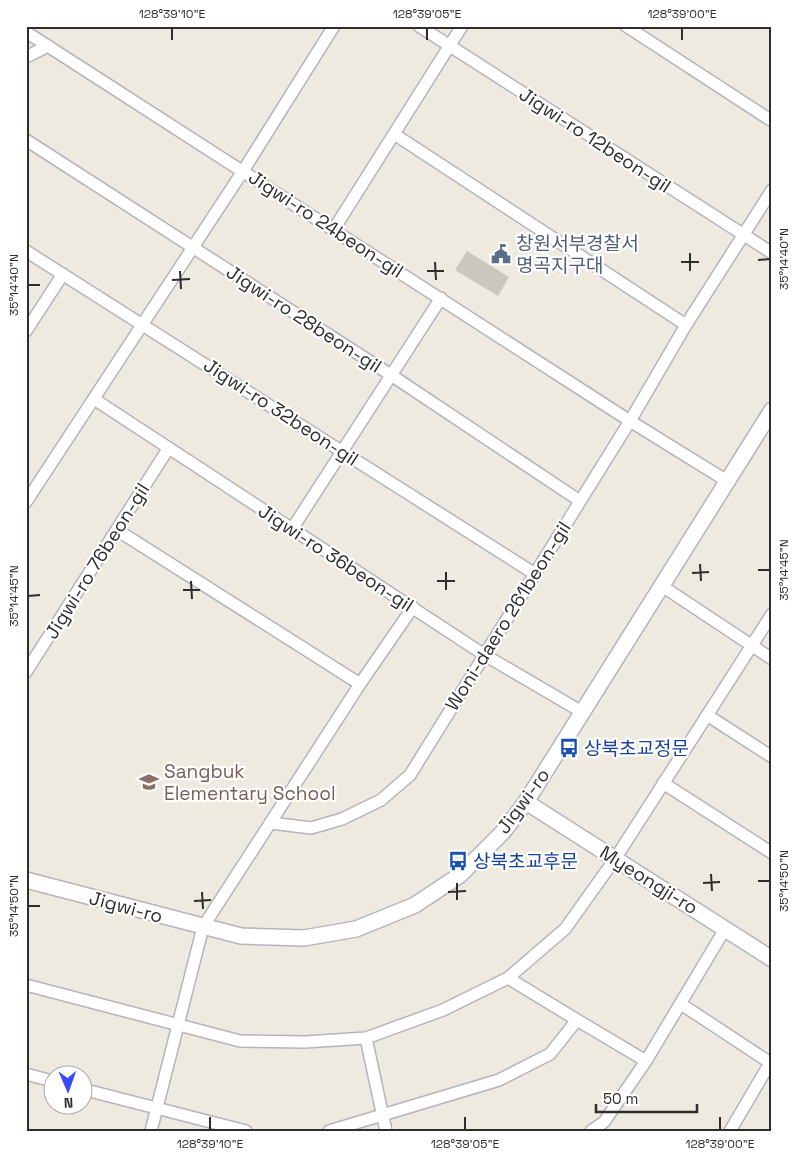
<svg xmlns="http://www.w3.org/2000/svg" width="798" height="1157" viewBox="0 0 798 1157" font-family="'Space Grotesk','Noto Sans KR',sans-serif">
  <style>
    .building { fill: #cac8bd }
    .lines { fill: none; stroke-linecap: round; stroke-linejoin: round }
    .minor-casing { stroke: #b3b4c0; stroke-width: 14 }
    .tertiary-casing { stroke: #b3b4c0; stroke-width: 18 }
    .minor { stroke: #fff; stroke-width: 11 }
    .tertiary { stroke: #fff; stroke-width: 15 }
    .ticks { fill: none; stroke: #2d2d2d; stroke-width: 2 }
    .labels { text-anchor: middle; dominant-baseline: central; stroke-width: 4.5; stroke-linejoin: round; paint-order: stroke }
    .street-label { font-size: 19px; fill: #2d2d2d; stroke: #fff }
    .service-label { font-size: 19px; fill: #4e5e75; stroke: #fff; text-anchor: start }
    .transit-label { font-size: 19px; fill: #164399; stroke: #fff; text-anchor: start }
    .education-label { font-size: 19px; fill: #785e54; stroke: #fff; text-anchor: start }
    .neatline { fill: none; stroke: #2d2d2d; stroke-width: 2 }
    .ticks-label { font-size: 12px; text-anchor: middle; fill: #2d2d2d }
  </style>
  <rect width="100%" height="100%" fill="#eeeadf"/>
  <polygon class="building" points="467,251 509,277 498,296 455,270"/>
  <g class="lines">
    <defs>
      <g id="minor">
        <polyline points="419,26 772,253"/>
        <polyline points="626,26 772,121"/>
        <polyline points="26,32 630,421 727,481"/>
        <polyline points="26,57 48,46"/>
        <polyline points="394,134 686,325"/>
        <polyline points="26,140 391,375 580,501"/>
        <polyline points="334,229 462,26"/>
        <polyline points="26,251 535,574"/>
        <polyline points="26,331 63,274"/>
        <polyline points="94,399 483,654 582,712"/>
        <polyline points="26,502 243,171 334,26"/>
        <polyline points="292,529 441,298"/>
        <polyline points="117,530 360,684"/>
        <polyline points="662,586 772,659"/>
        <polyline points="26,672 168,449"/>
        <polyline points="707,715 772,757"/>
        <polyline points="663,783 772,853"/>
        <polyline points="271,823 311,828 342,819 381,800 410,775 630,421 686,325 772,190"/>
        <polyline points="26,985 240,1041 305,1042 366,1038 443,1010 508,978 565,929 615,859 772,614"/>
        <polyline points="681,1004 772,1064"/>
        <polyline points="577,1020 646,1061"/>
        <polyline points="366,1038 386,1131"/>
        <polyline points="26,1074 52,1081"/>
        <polyline points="82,1089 246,1131"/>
        <polyline points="151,1131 203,927 360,684 413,607"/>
        <polyline points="329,1131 499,1080 550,1054 577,1020 508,978"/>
        <polyline points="591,1131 604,1122 646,1061 725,929"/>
        <polyline points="730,1131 770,1063"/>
      </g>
      <g id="tertiary">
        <polyline points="526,802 772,959"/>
        <polyline points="26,880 241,936 304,938 356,929 415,905 460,875 503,832 526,802 772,410"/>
      </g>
    </defs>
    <use href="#minor" class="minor-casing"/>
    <use href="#tertiary" class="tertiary-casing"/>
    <use href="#minor" class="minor"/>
    <use href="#tertiary" class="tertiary"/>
  </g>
  <path class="ticks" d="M172,28V40M427,28V40M682,28V40M690,253V271M758,260L770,259M435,262L436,280M681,262H699M180,271L181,289M427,271H444M172,280L190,279M28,285H40M700,564L701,581M758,570H770M446,572V590M692,573L709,572M191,581L192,599M437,581H455M183,590H200M28,596L40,595M711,874L712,891M758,881H770M457,883V900M703,883L720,882M202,892L203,909M448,892L466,891M194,901L211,900M28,906H40M210,1117V1130M465,1117V1130M720,1117V1130"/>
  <defs>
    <symbol id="civic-bare" viewBox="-9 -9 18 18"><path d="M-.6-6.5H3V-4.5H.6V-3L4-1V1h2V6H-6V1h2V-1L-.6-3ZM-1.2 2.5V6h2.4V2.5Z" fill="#5c6f8a" stroke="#fff" stroke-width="2.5" paint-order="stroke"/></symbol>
    <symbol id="bus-bare" viewBox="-9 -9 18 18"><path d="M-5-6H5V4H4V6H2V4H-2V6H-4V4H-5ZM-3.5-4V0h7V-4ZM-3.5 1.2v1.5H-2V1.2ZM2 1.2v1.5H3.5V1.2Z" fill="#1a4fb4" stroke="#fff" stroke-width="2.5" paint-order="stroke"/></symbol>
    <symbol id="school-bare" viewBox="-9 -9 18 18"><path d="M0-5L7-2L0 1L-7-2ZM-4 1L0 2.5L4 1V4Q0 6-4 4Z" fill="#8d6e63" stroke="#fff" stroke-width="2.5" paint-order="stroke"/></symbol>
  </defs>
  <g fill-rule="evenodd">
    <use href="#civic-bare" x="487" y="240" width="28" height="28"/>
    <use href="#bus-bare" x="555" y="734" width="28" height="28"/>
    <use href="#school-bare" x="135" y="768" width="28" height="28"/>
    <use href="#bus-bare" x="444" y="847" width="28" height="28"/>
  </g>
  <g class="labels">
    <g class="street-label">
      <text transform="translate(595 140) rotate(33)">Jigwi-ro 12beon-gil</text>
      <text transform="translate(326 224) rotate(33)">Jigwi-ro 24beon-gil</text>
      <text transform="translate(304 319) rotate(33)">Jigwi-ro 28beon-gil</text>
      <text transform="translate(281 412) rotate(33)">Jigwi-ro 32beon-gil</text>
      <text transform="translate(336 558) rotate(33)">Jigwi-ro 36beon-gil</text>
      <text transform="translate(97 561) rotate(-58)">Jigwi-ro 76beon-gil</text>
      <text transform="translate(508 616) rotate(-58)">Woni-daero 261beon-gil</text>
      <text transform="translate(523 801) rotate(-54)">Jigwi-ro</text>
      <text transform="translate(649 880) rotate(32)">Myeongji-ro</text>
      <text transform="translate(126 907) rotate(15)">Jigwi-ro</text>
    </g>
    <g class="service-label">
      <text x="516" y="243">창원서부경찰서<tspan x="516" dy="22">명곡지구대</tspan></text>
    </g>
    <g class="transit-label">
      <text x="584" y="748">상북초교정문</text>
      <text x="473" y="861">상북초교후문</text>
    </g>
    <g class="education-label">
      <text x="164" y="771">Sangbuk<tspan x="164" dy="22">Elementary School</tspan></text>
    </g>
  </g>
  <rect width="798" height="1157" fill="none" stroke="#ffffff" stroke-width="55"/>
  <g transform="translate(68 1090) rotate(178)"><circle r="24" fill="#ffffff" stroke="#ababab"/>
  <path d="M0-4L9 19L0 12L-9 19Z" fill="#3c4afe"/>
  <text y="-8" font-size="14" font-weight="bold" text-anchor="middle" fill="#2d2d2d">N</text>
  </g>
  <path d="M596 1104v8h101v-8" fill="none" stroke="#2d2d2d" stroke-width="2.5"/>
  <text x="603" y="1104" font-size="15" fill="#2d2d2d" stroke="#ffffff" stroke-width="4" paint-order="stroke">50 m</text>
  <rect x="28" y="28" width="742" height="1102" class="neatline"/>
  <g class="ticks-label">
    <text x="172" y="18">128°39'10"E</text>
    <text x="427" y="18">128°39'05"E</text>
    <text x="682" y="18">128°39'00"E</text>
    <text transform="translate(784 259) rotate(-90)" y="4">35°14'40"N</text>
    <text transform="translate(14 285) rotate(-90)" y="4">35°14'40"N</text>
    <text transform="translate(784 570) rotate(-90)" y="4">35°14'45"N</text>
    <text transform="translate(14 596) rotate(-90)" y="4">35°14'45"N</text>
    <text transform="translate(784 881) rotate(-90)" y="4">35°14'50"N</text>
    <text transform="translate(14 906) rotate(-90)" y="4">35°14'50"N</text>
    <text x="210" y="1148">128°39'10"E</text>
    <text x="465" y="1148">128°39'05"E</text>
    <text x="720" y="1148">128°39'00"E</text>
  </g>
</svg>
